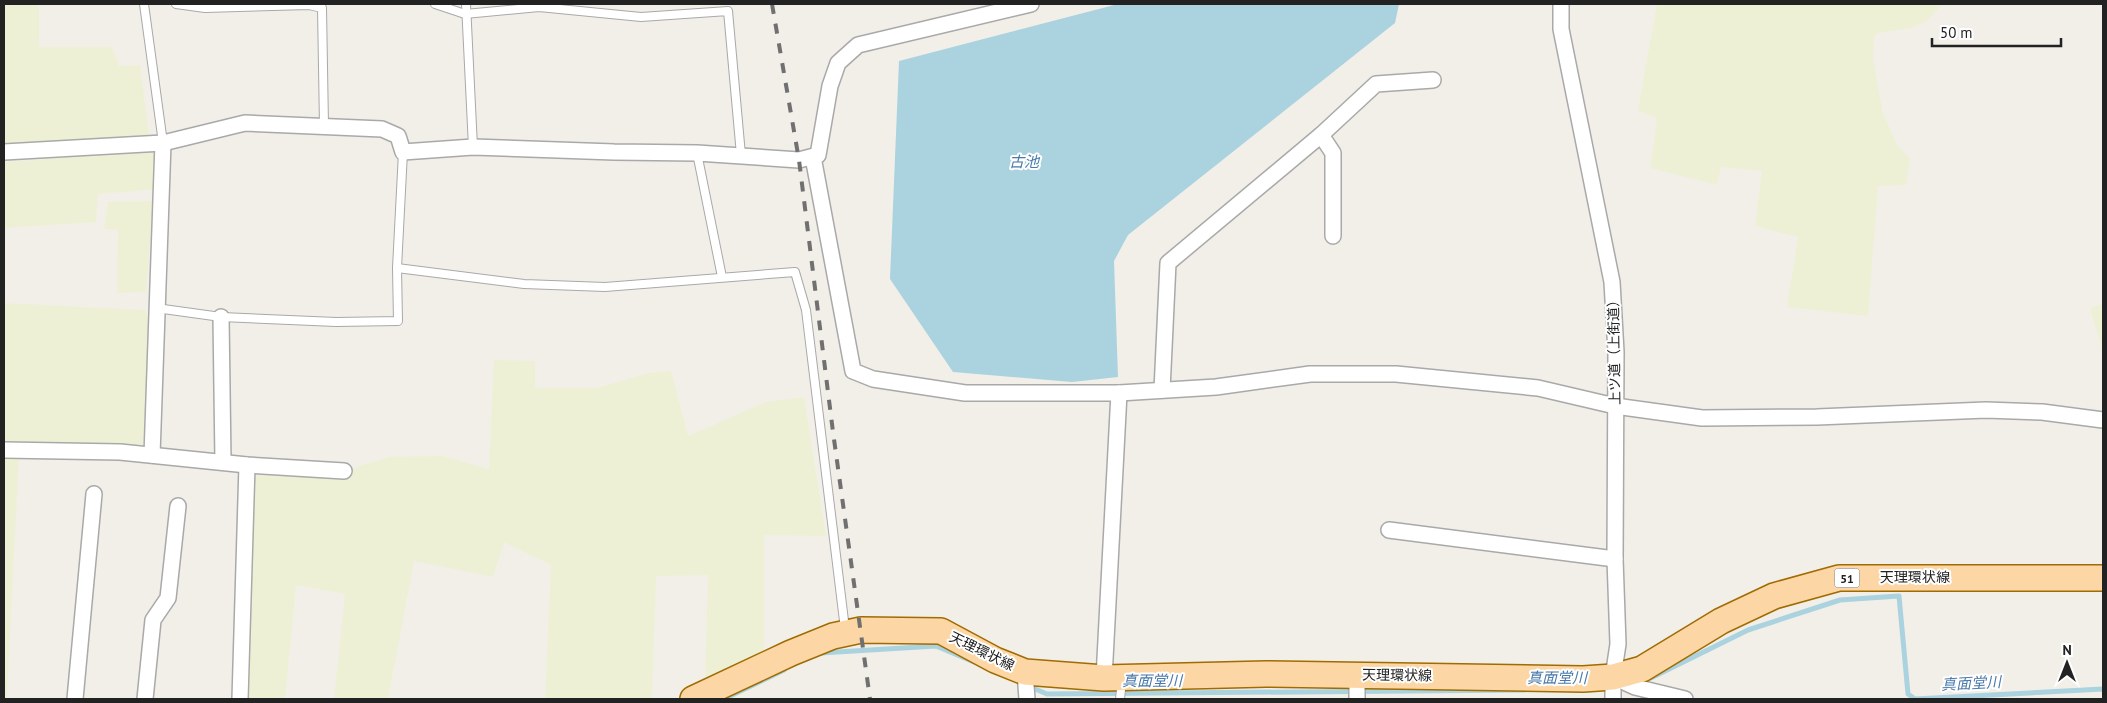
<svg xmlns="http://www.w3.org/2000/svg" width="2107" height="703" viewBox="0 0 2107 703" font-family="'PT Sans','Noto Sans JP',sans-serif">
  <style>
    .farmland { fill: #eef0d5 }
    .water { fill: #aad3df }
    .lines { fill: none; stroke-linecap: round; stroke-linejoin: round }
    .stream { stroke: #aad3df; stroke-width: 5 }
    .lane-casing { stroke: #a9a9a9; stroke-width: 10 }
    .street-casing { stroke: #a9a9a9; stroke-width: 18 }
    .primary-casing { stroke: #a06b00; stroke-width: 28 }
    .lane { stroke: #fff; stroke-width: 8 }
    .street { stroke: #fff; stroke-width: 15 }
    .primary { stroke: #fcd6a4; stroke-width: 25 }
    .rail { stroke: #707070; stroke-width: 4; stroke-dasharray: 10 10; stroke-linecap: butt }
    .labels { text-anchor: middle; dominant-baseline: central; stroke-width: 4; stroke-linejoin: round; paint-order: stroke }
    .shield { fill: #fff; stroke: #646464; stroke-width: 1 }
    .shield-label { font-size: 12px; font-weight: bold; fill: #222 }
    .street-label { font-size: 14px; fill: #222; stroke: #fff }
    .water-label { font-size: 15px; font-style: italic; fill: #4a7aab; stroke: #fff }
  </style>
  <rect width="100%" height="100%" fill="#f2efe9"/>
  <g class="farmland">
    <polygon points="4,4 39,4 39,47 112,47 119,66 140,65 149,137 4,148"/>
    <polygon points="1657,4 1942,4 1927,21 1912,28 1878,33 1874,36 1873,60 1883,113 1898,147 1910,158 1906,185 1878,186 1868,316 1787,307 1798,237 1755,226 1762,171 1721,167 1717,185 1650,168 1657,119 1638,110"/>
    <polygon points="157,151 157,189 98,194 96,222 4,228 4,162"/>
    <polygon points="153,201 146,292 117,293 118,230 104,229 108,202"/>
    <polygon points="4,303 145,310 149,317 143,446 4,443"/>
    <polygon points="2103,304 2103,348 2101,345 2090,308"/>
    <polygon points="494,360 535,361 535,388 597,388 648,373 671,371 688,436 766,402 804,397 826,536 764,535 764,653 705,682 708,575 656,576 652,699 545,699 551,565 504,542 493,577 414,561 388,699 334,699 345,594 296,585 285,699 239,699 251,475 336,478 362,465 390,457 442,456 489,469"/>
    <polygon points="4,454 19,454 7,699 4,699"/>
  </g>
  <polygon class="water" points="1118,4 1399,4 1395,23 1128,235 1114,261 1118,377 1072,382 953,372 890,279 899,61"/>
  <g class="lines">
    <g class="stream">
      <polyline points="821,653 936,646 974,662"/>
      <polyline points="1651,678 1748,630 1840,600 1899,596 1908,694 1915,699 2103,689"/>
      <polyline points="1028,686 1047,694 1525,690"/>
      <polyline points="724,699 784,670"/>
    </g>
    <defs>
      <g id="lane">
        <polyline points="144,4 163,143"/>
        <polyline points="176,4 205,8 309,5 322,8 324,126"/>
        <polyline points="435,4 465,14 539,7 641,17 728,11 741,155"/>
        <polyline points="466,4 473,147"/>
        <polyline points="697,153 722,277"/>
        <polyline points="397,268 524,284 605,287 795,272 806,310 845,629"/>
        <polyline points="156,308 221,317 336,322 398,321 397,268 403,152"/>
        <polyline points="1120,699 1122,680"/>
      </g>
      <g id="street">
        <polyline points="1561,4 1561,29 1612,282 1616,352 1615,559 1618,644 1613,677 1613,699"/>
        <polyline points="1321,135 1333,153 1333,236"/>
        <polyline points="4,152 163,143 245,123 382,129 398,136 403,152 473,147 614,152 697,153 799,160 818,155 830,86 838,63 858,45 1031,4"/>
        <polyline points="813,157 853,371 873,379 965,393 1119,393 1216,387 1310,374 1396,374 1538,388 1615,406 1702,418 1817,417 1986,410 2042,412 2103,420"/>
        <polyline points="221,317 223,462"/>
        <polyline points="1162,390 1168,263 1321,135 1376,84 1433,80"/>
        <polyline points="4,450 120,452 247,465 344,471"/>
        <polyline points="152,455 163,143"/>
        <polyline points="1389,530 1615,559"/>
        <polyline points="1025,672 1027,699"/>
        <polyline points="1613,677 1635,687 1685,699"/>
        <polyline points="1104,678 1119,393"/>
        <polyline points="75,699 94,494"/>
        <polyline points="145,699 153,620 168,598 178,506"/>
        <polyline points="240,699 247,465"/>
        <polyline points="1357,699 1357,674"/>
      </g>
      <polyline id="primary" points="693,699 791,653 833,636 861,630 941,631 995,660 1025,672 1104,678 1266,674 1583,679 1613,677 1642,669 1721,621 1774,596 1839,578 2103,578"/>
    </defs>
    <use href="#lane" class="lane-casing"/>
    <use href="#street" class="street-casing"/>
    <use href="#primary" class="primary-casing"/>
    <use href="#lane" class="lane"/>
    <use href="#street" class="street"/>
    <use href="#primary" class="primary"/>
    <polyline class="rail" points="772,4 799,160 833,432 870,699"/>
  </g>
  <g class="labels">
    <rect class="shield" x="1834.5" y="568.5" width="25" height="19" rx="4"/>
    <g class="shield-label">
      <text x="1847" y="578">51</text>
    </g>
    <g class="street-label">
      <text transform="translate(1614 349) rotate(-91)">上ツ道（上街道）</text>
      <text x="1915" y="577">天理環状線</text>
      <text transform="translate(982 651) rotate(26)">天理環状線</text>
      <text transform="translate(1397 675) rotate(1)">天理環状線</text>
    </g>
    <g class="water-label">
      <text x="1024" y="161">古池</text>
      <text x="1557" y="677">真面堂川</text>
      <text x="1152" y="680">真面堂川</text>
      <text transform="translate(1971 683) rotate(-3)">真面堂川</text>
    </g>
  </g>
  <rect width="2107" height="703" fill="none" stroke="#222222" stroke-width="10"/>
  <g transform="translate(2067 663)" stroke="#ffffff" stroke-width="4" paint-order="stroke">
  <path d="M0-4L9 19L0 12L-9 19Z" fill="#222222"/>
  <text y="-8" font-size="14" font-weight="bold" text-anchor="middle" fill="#222222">N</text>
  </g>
  <path d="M1932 38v8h129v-8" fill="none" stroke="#222222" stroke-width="2.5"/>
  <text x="1940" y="38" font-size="15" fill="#222222" stroke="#ffffff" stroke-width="4" paint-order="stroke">50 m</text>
</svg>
